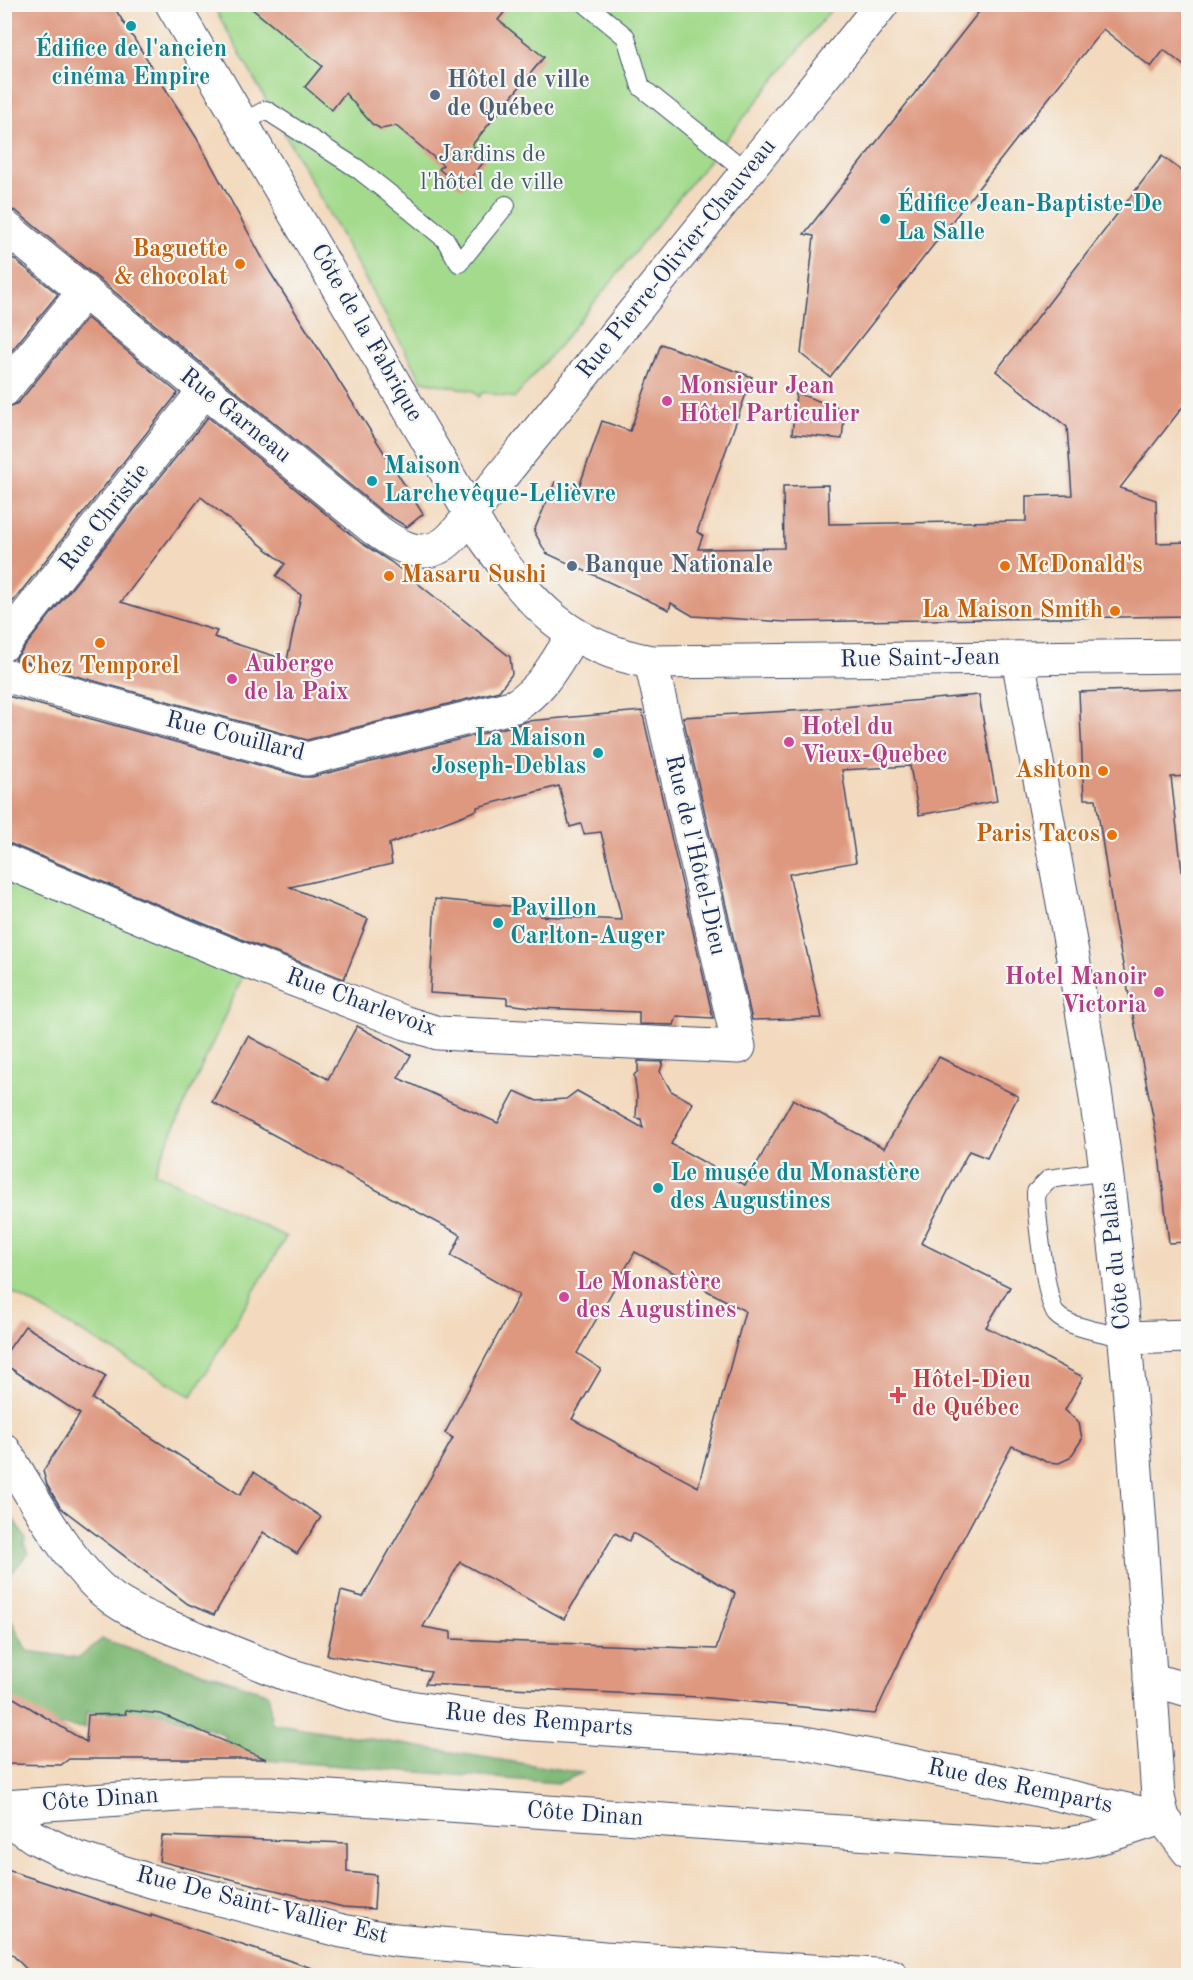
<svg xmlns="http://www.w3.org/2000/svg" width="1193" height="1980" viewBox="0 0 1193 1980" font-family="'Old Standard TT',serif">
  <style>
    .green { fill: #a3da8c; stroke: #5f8475; stroke-width: 1.5 }
    .forest { fill: #82ba78; stroke: #4e746b; stroke-width: 1.5 }
    .building { fill: #de9880; fill-rule: evenodd }
    .lines { fill: none; stroke-linecap: round; stroke-linejoin: round }
    .lane-casing { stroke: #3b496c; stroke-width: 20 }
    .street-casing { stroke: #3b496c; stroke-width: 35 }
    .secondary-casing { stroke: #3b496c; stroke-width: 35 }
    .lane { stroke: #fff; stroke-width: 18 }
    .street { stroke: #fff; stroke-width: 33 }
    .secondary { stroke: #fff; stroke-width: 33 }
    .culture-dot { fill: #0f9aa8; stroke: #f6f6f2; stroke-width: 2 }
    .service-dot { fill: #5c6f8a; stroke: #f6f6f2; stroke-width: 2 }
    .food-dot { fill: #e8710a; stroke: #f6f6f2; stroke-width: 2 }
    .hotel-dot { fill: #d1479c; stroke: #f6f6f2; stroke-width: 2 }
    .health-dot { fill: #e0444e; stroke: #f6f6f2; stroke-width: 2 }
    .labels { text-anchor: middle; dominant-baseline: central; stroke-width: 4.5; stroke-linejoin: round; paint-order: stroke }
    .culture-label { font-size: 24px; font-weight: bold; fill: #0d838f; stroke: #f6f6f2; text-anchor: start }
    .service-label { font-size: 24px; font-weight: bold; fill: #4e5e75; stroke: #f6f6f2; text-anchor: start }
    .park-label { font-size: 24px; fill: #3d5a6a; stroke: #f6f6f2 }
    .food-label { font-size: 24px; font-weight: bold; fill: #c56008; stroke: #f6f6f2; text-anchor: end }
    .street-label { font-size: 24px; fill: #1b2f5e; stroke: #f6f6f2 }
    .hotel-label { font-size: 24px; font-weight: bold; fill: #b23c85; stroke: #f6f6f2; text-anchor: start }
    .health-label { font-size: 24px; font-weight: bold; fill: #be3a42; stroke: #f6f6f2; text-anchor: start }
  </style>
  <rect width="100%" height="100%" fill="#f6f6f2"/>
  <filter id="ink" filterUnits="userSpaceOnUse"><feTurbulence type="fractalNoise" baseFrequency=".0167" numOctaves="2"/><feDisplacementMap in="SourceGraphic" scale="12" xChannelSelector="R" yChannelSelector="G"/><feConvolveMatrix kernelMatrix="1 2 1 2 8 2 1 2 1" color-interpolation-filters="sRGB"/></filter>
  <filter id="wash" filterUnits="userSpaceOnUse"><feTurbulence type="fractalNoise" baseFrequency=".008" numOctaves="4" result="noise"/><feDisplacementMap in="SourceGraphic" scale="24" xChannelSelector="R" yChannelSelector="G"/><feGaussianBlur stdDeviation="1.35" result="paint"/><feColorMatrix in="noise" values="0 0 0 0 0 0 0 0 0 0 0 0 0 0 0 0 0 1.4 0 .05"/><feComposite in="paint" operator="in"/></filter>
  <g filter="url(#wash)">
    <rect width="100%" height="100%" fill="#f3dabe"/>
    <g class="green">
      <polygon points="213,5 835,5 563,341 514,398 483,392 479,397 474,391 422,381"/>
      <polygon points="5,872 243,976 154,1172 286,1237 192,1396 5,1288"/>
    </g>
    <g class="forest">
      <polygon points="5,1506 26,1539 24,1545 29,1553 11,1573 5,1589"/>
      <polygon points="4,1606 27,1651 79,1658 102,1639 269,1694 271,1723 582,1773 559,1783 226,1757 224,1734 162,1713 86,1712 85,1728 37,1723 5,1697"/>
    </g>
    <g id="blocks">
      <g class="building">
        <polygon points="4,4 112,4 196,137 270,272 423,514 407,527 384,513 16,211 4,208"/>
        <polygon points="246,4 511,4 498,20 544,57 472,145 487,158 462,189 439,169 443,165 396,126 381,129 372,124 345,93 332,110 305,87 322,66"/>
        <polygon points="985,4 1188,4 1188,69 1164,50 1151,67 1103,29 830,377 801,354 814,236 804,234"/>
        <polygon points="1162,156 1188,176 1188,400 1120,488 1156,500 1157,543 1188,542 1188,616 786,622 693,616 671,603 669,610 546,553 534,531 555,482 578,490 602,421 630,431 661,344 752,377 697,532 703,535 698,549 784,548 783,486 828,485 829,524 1026,521 1026,496 1072,495 1067,427 996,371"/>
        <polygon points="4,251 58,294 4,360"/>
        <polygon points="87,318 178,393 4,613 4,408 11,407 19,402"/>
        <polygon points="796,393 845,410 842,439 792,434"/>
        <path d="M208,417L361,543L391,562L510,657L512,674L499,691L307,740L15,659ZM201,497L285,564L276,576L301,595L287,660L214,637L217,631L121,602Z"/>
        <polygon points="1188,688 1188,776 1171,777 1186,906 1188,906 1188,1242 1169,1243 1157,1137 1114,919 1096,799 1084,799 1079,692"/>
        <polygon points="4,695 303,777 312,777 520,724 527,721 642,711 713,1018 677,1016 674,1025 639,1024 639,1012 539,1008 507,1004 507,998 430,993 435,899 540,909 540,916 622,920 601,832 584,834 581,824 570,827 559,786 477,807 477,810 389,844 392,864 290,887 368,919 344,979 258,946 11,844 4,843"/>
        <polygon points="979,695 997,801 919,815 910,766 842,770 856,862 789,874 822,1018 752,1020 683,717 808,710"/>
        <path d="M357,1026L411,1055L398,1078L498,1123L515,1091L537,1101L566,1099L577,1091L643,1128L641,1119L636,1118L637,1096L634,1075L638,1071V1061L663,1062L660,1072L671,1091L693,1103L671,1144L745,1185L793,1099L884,1148L939,1057L1018,1096L987,1158L969,1151L921,1243L1010,1287L986,1327L1083,1377L1065,1410L1079,1423L1082,1439L1070,1458L1059,1463L1047,1462L1012,1446L909,1641L875,1714L699,1697L425,1684L431,1672L327,1655L341,1591L363,1597L453,1438L445,1433L519,1295L451,1256L461,1235L212,1102L248,1036L328,1079ZM635,1252L745,1311L698,1487L572,1419L601,1369L577,1353ZM615,1533L629,1541L633,1533L735,1593L716,1649L451,1639V1632L423,1627L460,1562L564,1619Z"/>
        <polygon points="25,1326 106,1376 92,1399 240,1495 254,1472 321,1517 297,1554 263,1532 214,1615 188,1604 61,1508 47,1485 43,1471 80,1414 4,1364 4,1356"/>
        <polygon points="4,1692 86,1742 88,1715 126,1714 125,1710 161,1714 266,1759 69,1759 61,1765 4,1764"/>
        <polygon points="162,1836 347,1843 347,1872 376,1875 374,1909 343,1907 159,1861"/>
        <polygon points="4,1869 151,1917 151,1915 318,1970 317,1976 33,1976 4,1946"/>
      </g>
    </g>
  </g>
  <g filter="url(#ink)">
    <use href="#blocks" fill-opacity="0" stroke="#3b496c" stroke-width="1.5"/>
    <g class="lines">
      <defs>
        <g id="lane">
          <polyline points="586,4 626,37 641,87 747,172"/>
          <polyline points="242,123 266,110 358,169 405,206 445,239 459,263 506,205"/>
          <path d="M1106,1171L1049,1179L1036,1192C1036,1210 1046,1304 1056,1314C1068,1328 1108,1333 1126,1338"/>
        </g>
        <g id="street">
          <path d="M172,4L486,540C533,606 568,647 651,662L1018,658"/>
          <path d="M4,226L373,528C396,545 424,564 450,539C458,531 465,522 472,513L882,4"/>
          <polyline points="4,390 84,292"/>
          <polyline points="4,644 204,391"/>
          <path d="M4,675L307,759L515,706C545,687 555,663 574,634"/>
          <polyline points="4,861 251,963 406,1023 438,1033 739,1047 651,662"/>
          <polyline points="1126,1338 1188,1336"/>
          <path d="M4,1450C32,1494 68,1564 108,1595C121,1606 137,1613 152,1620L286,1674L345,1692L402,1706L520,1723L799,1742L1008,1783L1163,1818"/>
          <polyline points="1150,1679 1188,1690"/>
          <path d="M4,1807L207,1793H271L1046,1846C1087,1844 1123,1831 1161,1818"/>
          <polyline points="4,1816 34,1837 76,1858 151,1881 342,1931 395,1940 604,1958 892,1976"/>
        </g>
        <path id="secondary" d="M1188,656L1018,658C1048,829 1084,998 1106,1170C1133,1378 1144,1588 1158,1797L1163,1818L1188,1851"/>
      </defs>
      <use href="#lane" class="lane-casing"/>
      <use href="#street" class="street-casing"/>
      <use href="#secondary" class="secondary-casing"/>
      <use href="#lane" class="lane"/>
      <use href="#street" class="street"/>
      <use href="#secondary" class="secondary"/>
    </g>
  </g>
  <g class="culture-dot">
    <circle cx="131" cy="26" r="6"/>
    <circle cx="885" cy="219" r="6"/>
    <circle cx="372" cy="481" r="6"/>
    <circle cx="598" cy="753" r="6"/>
    <circle cx="498" cy="923" r="6"/>
    <circle cx="658" cy="1188" r="6"/>
  </g>
  <g class="service-dot">
    <circle cx="435" cy="95" r="6"/>
    <circle cx="572" cy="566" r="6"/>
  </g>
  <g class="food-dot">
    <circle cx="240" cy="264" r="6"/>
    <circle cx="1005" cy="566" r="6"/>
    <circle cx="389" cy="576" r="6"/>
    <circle cx="1115" cy="611" r="6"/>
    <circle cx="100" cy="643" r="6"/>
    <circle cx="1103" cy="771" r="6"/>
    <circle cx="1112" cy="835" r="6"/>
  </g>
  <g class="hotel-dot">
    <circle cx="667" cy="401" r="6"/>
    <circle cx="232" cy="679" r="6"/>
    <circle cx="789" cy="742" r="6"/>
    <circle cx="1159" cy="992" r="6"/>
    <circle cx="564" cy="1297" r="6"/>
  </g>
  <path class="health-dot" d="M895 1386h6v6h6v6h-6v6h-6v-6h-6v-6h6z"/>
  <g class="labels">
    <g class="culture-label">
      <text x="131" y="50" text-anchor="middle">Édifice de l'ancien<tspan x="131" dy="28">cinéma Empire</tspan></text>
      <text x="897" y="205">Édifice Jean-Baptiste-De<tspan x="897" dy="28">La Salle</tspan></text>
      <text x="384" y="467">Maison<tspan x="384" dy="28">Larchevêque-Lelièvre</tspan></text>
      <text x="586" y="739" text-anchor="end">La Maison<tspan x="586" dy="28">Joseph-Deblas</tspan></text>
      <text x="510" y="909">Pavillon<tspan x="510" dy="28">Carlton-Auger</tspan></text>
      <text x="670" y="1174">Le musée du Monastère<tspan x="670" dy="28">des Augustines</tspan></text>
    </g>
    <g class="service-label">
      <text x="447" y="81">Hôtel de ville<tspan x="447" dy="28">de Québec</tspan></text>
      <text x="584" y="566">Banque Nationale</text>
    </g>
    <g class="park-label">
      <text x="492" y="155">Jardins de<tspan x="492" dy="28">l'hôtel de ville</tspan></text>
    </g>
    <g class="food-label">
      <text x="228" y="250">Baguette<tspan x="228" dy="28">&amp; chocolat</tspan></text>
      <text x="1017" y="566" text-anchor="start">McDonald's</text>
      <text x="401" y="576" text-anchor="start">Masaru Sushi</text>
      <text x="1103" y="611">La Maison Smith</text>
      <text x="100" y="667" text-anchor="middle">Chez Temporel</text>
      <text x="1091" y="771">Ashton</text>
      <text x="1100" y="835">Paris Tacos</text>
    </g>
    <g class="street-label">
      <text transform="translate(677 259) rotate(-51)">Rue Pierre-Olivier-Chauveau</text>
      <text transform="translate(366 333) rotate(60)">Côte de la Fabrique</text>
      <text transform="translate(235 416) rotate(39)">Rue Garneau</text>
      <text transform="translate(105 518) rotate(-52)">Rue Christie</text>
      <text transform="translate(920 659) rotate(-1)">Rue Saint-Jean</text>
      <text transform="translate(235 737) rotate(14)">Rue Couillard</text>
      <text transform="translate(695 855) rotate(77)">Rue de l'Hôtel-Dieu</text>
      <text transform="translate(361 1003) rotate(20)">Rue Charlevoix</text>
      <text transform="translate(1116 1256) rotate(-96)">Côte du Palais</text>
      <text transform="translate(539 1721) rotate(5)">Rue des Remparts</text>
      <text transform="translate(1020 1787) rotate(12)">Rue des Remparts</text>
      <text transform="translate(100 1800) rotate(-4)">Côte Dinan</text>
      <text transform="translate(585 1815) rotate(4)">Côte Dinan</text>
      <text transform="translate(262 1906) rotate(14)">Rue De Saint-Vallier Est</text>
    </g>
    <g class="hotel-label">
      <text x="679" y="387">Monsieur Jean<tspan x="679" dy="28">Hôtel Particulier</tspan></text>
      <text x="244" y="665">Auberge<tspan x="244" dy="28">de la Paix</tspan></text>
      <text x="801" y="728">Hotel du<tspan x="801" dy="28">Vieux-Quebec</tspan></text>
      <text x="1147" y="978" text-anchor="end">Hotel Manoir<tspan x="1147" dy="28">Victoria</tspan></text>
      <text x="576" y="1283">Le Monastère<tspan x="576" dy="28">des Augustines</tspan></text>
    </g>
    <g class="health-label">
      <text x="912" y="1381">Hôtel-Dieu<tspan x="912" dy="28">de Québec</tspan></text>
    </g>
  </g>
  <rect width="1193" height="1980" fill="none" stroke="#f6f6f2" stroke-width="24"/>
</svg>
